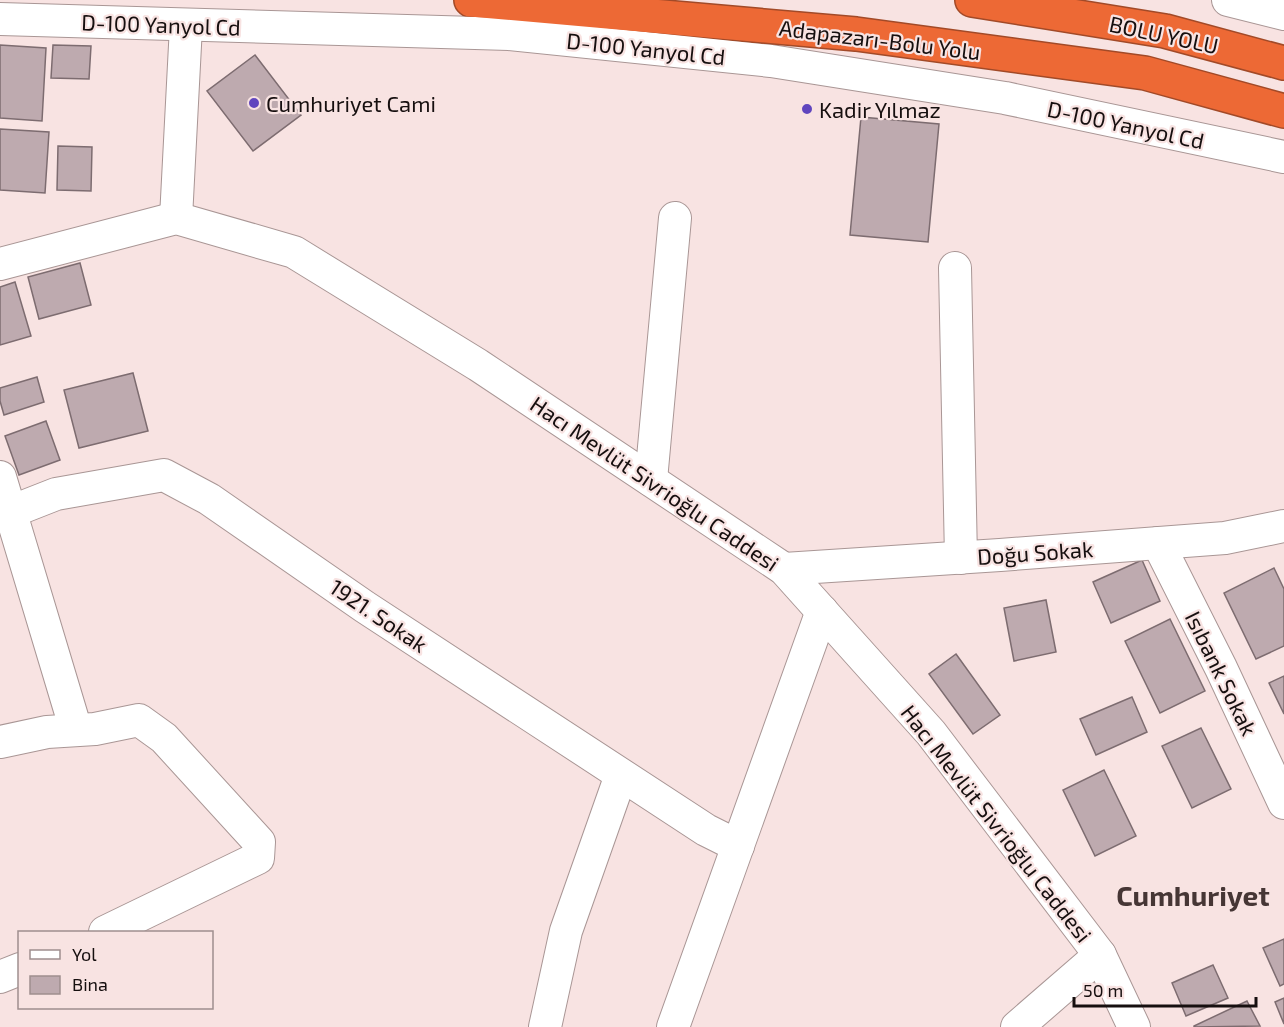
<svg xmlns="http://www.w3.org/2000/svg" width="1284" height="1027" viewBox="0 0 1284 1027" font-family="'Exo 2',sans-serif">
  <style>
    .building { fill: #beaaaf; stroke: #7d6c70; stroke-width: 1.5 }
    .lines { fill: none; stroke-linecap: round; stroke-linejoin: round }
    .minor-casing { stroke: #a99695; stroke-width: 34 }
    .highway-casing { stroke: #a24a28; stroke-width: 36 }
    .minor { stroke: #fff; stroke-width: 32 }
    .highway { stroke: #ed6935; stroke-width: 33 }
    .poi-dot { fill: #6045be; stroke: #f8e3e2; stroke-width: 2 }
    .labels { text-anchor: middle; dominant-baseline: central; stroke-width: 4.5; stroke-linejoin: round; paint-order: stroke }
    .street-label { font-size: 22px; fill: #160f0f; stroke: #f8e3e2 }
    .poi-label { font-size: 22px; fill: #160f0f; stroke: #f8e3e2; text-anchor: start }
    .district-label { font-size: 28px; font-weight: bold; fill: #463635; stroke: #f8e3e2 }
  </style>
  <rect width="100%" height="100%" fill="#f8e3e2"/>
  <g class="building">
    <polygon points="0,45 46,48 42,121 0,118"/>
    <polygon points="53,45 91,46 89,79 51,78"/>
    <polygon points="255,55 301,115 253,151 207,91"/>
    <polygon points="861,117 939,124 928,242 850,235"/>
    <polygon points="0,129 49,132 45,193 0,190"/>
    <polygon points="58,146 92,147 91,191 57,190"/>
    <polygon points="80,263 91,305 39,319 28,277"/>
    <polygon points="15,282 31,336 0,345 0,287"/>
    <polygon points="133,373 148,431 79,448 64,390"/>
    <polygon points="37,377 44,402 4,415 0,401 0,388"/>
    <polygon points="46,421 60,460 19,475 5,436"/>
    <polygon points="1142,560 1160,601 1111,623 1093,582"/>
    <polygon points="1274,568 1284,589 1284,646 1256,659 1224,593"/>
    <polygon points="1046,600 1056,652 1014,661 1004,608"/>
    <polygon points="1170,619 1205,691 1160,713 1125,641"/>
    <polygon points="956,654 1000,715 973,734 929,674"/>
    <polygon points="1284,676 1284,714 1269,683"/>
    <polygon points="1132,697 1147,732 1096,755 1080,719"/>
    <polygon points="1201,728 1231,789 1192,808 1162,746"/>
    <polygon points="1104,770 1136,836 1095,856 1063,790"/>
    <polygon points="1284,939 1284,984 1280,986 1263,948"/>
    <polygon points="1213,965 1228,998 1186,1016 1172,983"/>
    <polygon points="1284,998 1284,1024 1275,1002"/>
    <polygon points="1247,1001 1260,1026 1194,1027 1194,1026"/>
  </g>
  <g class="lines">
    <defs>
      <g id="minor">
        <polyline points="1228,0 1284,14"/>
        <polyline points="0,19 509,34 771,61 1005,98 1284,157"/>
        <polyline points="176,218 186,26"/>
        <polyline points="0,264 176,218 294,252 478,365 784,569 931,733 1100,955 1134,1027"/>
        <polyline points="955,268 961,558"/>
        <polyline points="0,477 76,730"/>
        <polyline points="651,480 675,218"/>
        <polyline points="0,516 56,494 164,475 209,499 365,607 706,830 738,846"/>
        <polyline points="1158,543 1221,668 1284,803"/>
        <polyline points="784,569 1000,555 1225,538 1284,526"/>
        <polyline points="0,742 47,732 95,729 139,720 164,738 259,842 258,858 105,932"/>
        <polyline points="0,977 20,969"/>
        <polyline points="545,1027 566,931 621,775"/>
        <polyline points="673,1027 822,611"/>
        <polyline points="1017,1027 1100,955"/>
      </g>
      <g id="highway">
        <polyline points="471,0 856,34 1145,73 1284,111"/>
        <polyline points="972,0 1165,31 1284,63"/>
      </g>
    </defs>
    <use href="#minor" class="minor-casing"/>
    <use href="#highway" class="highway-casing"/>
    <use href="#minor" class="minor"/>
    <use href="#highway" class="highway"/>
  </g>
  <g class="poi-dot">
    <circle cx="254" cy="103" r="6"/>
    <circle cx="807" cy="109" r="6"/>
  </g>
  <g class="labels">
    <g class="street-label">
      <text transform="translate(161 24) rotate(2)">D-100 Yanyol Cd</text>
      <text transform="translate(1164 34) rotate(12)">BOLU YOLU</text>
      <text transform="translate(880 39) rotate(7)">Adapazarı-Bolu Yolu</text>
      <text transform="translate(646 48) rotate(6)">D-100 Yanyol Cd</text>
      <text transform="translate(1126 124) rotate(12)">D-100 Yanyol Cd</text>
      <text transform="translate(655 483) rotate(34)">Hacı Mevlüt Sivrioğlu Caddesi</text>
      <text transform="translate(1035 552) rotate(-4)">Doğu Sokak</text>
      <text transform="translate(379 615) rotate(34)">1921. Sokak</text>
      <text transform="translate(1222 673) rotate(64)">Isıbank Sokak</text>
      <text transform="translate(997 823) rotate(52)">Hacı Mevlüt Sivrioğlu Caddesi</text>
    </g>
    <g class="poi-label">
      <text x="266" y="103">Cumhuriyet Cami</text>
      <text x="819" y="109">Kadir Yılmaz</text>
    </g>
    <g class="district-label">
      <text x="1193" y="895">Cumhuriyet</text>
    </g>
  </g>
  <rect x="18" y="931" width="195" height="78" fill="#f8e3e2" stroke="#9e8e8e" stroke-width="1.5"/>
  <rect x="30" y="950" width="30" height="9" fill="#ffffff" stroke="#9e8e8e" stroke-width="1.5"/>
  <text x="72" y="961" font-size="18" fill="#160f0f">Yol</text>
  <rect x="30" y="976" width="30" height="18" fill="#beaaaf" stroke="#9e8e8e" stroke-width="1.5"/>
  <text x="72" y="991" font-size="18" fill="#160f0f">Bina</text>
  <path d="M1074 997v9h182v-9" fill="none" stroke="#160f0f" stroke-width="3"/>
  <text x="1083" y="997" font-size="18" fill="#160f0f" stroke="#f8e3e2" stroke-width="4.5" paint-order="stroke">50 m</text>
</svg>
